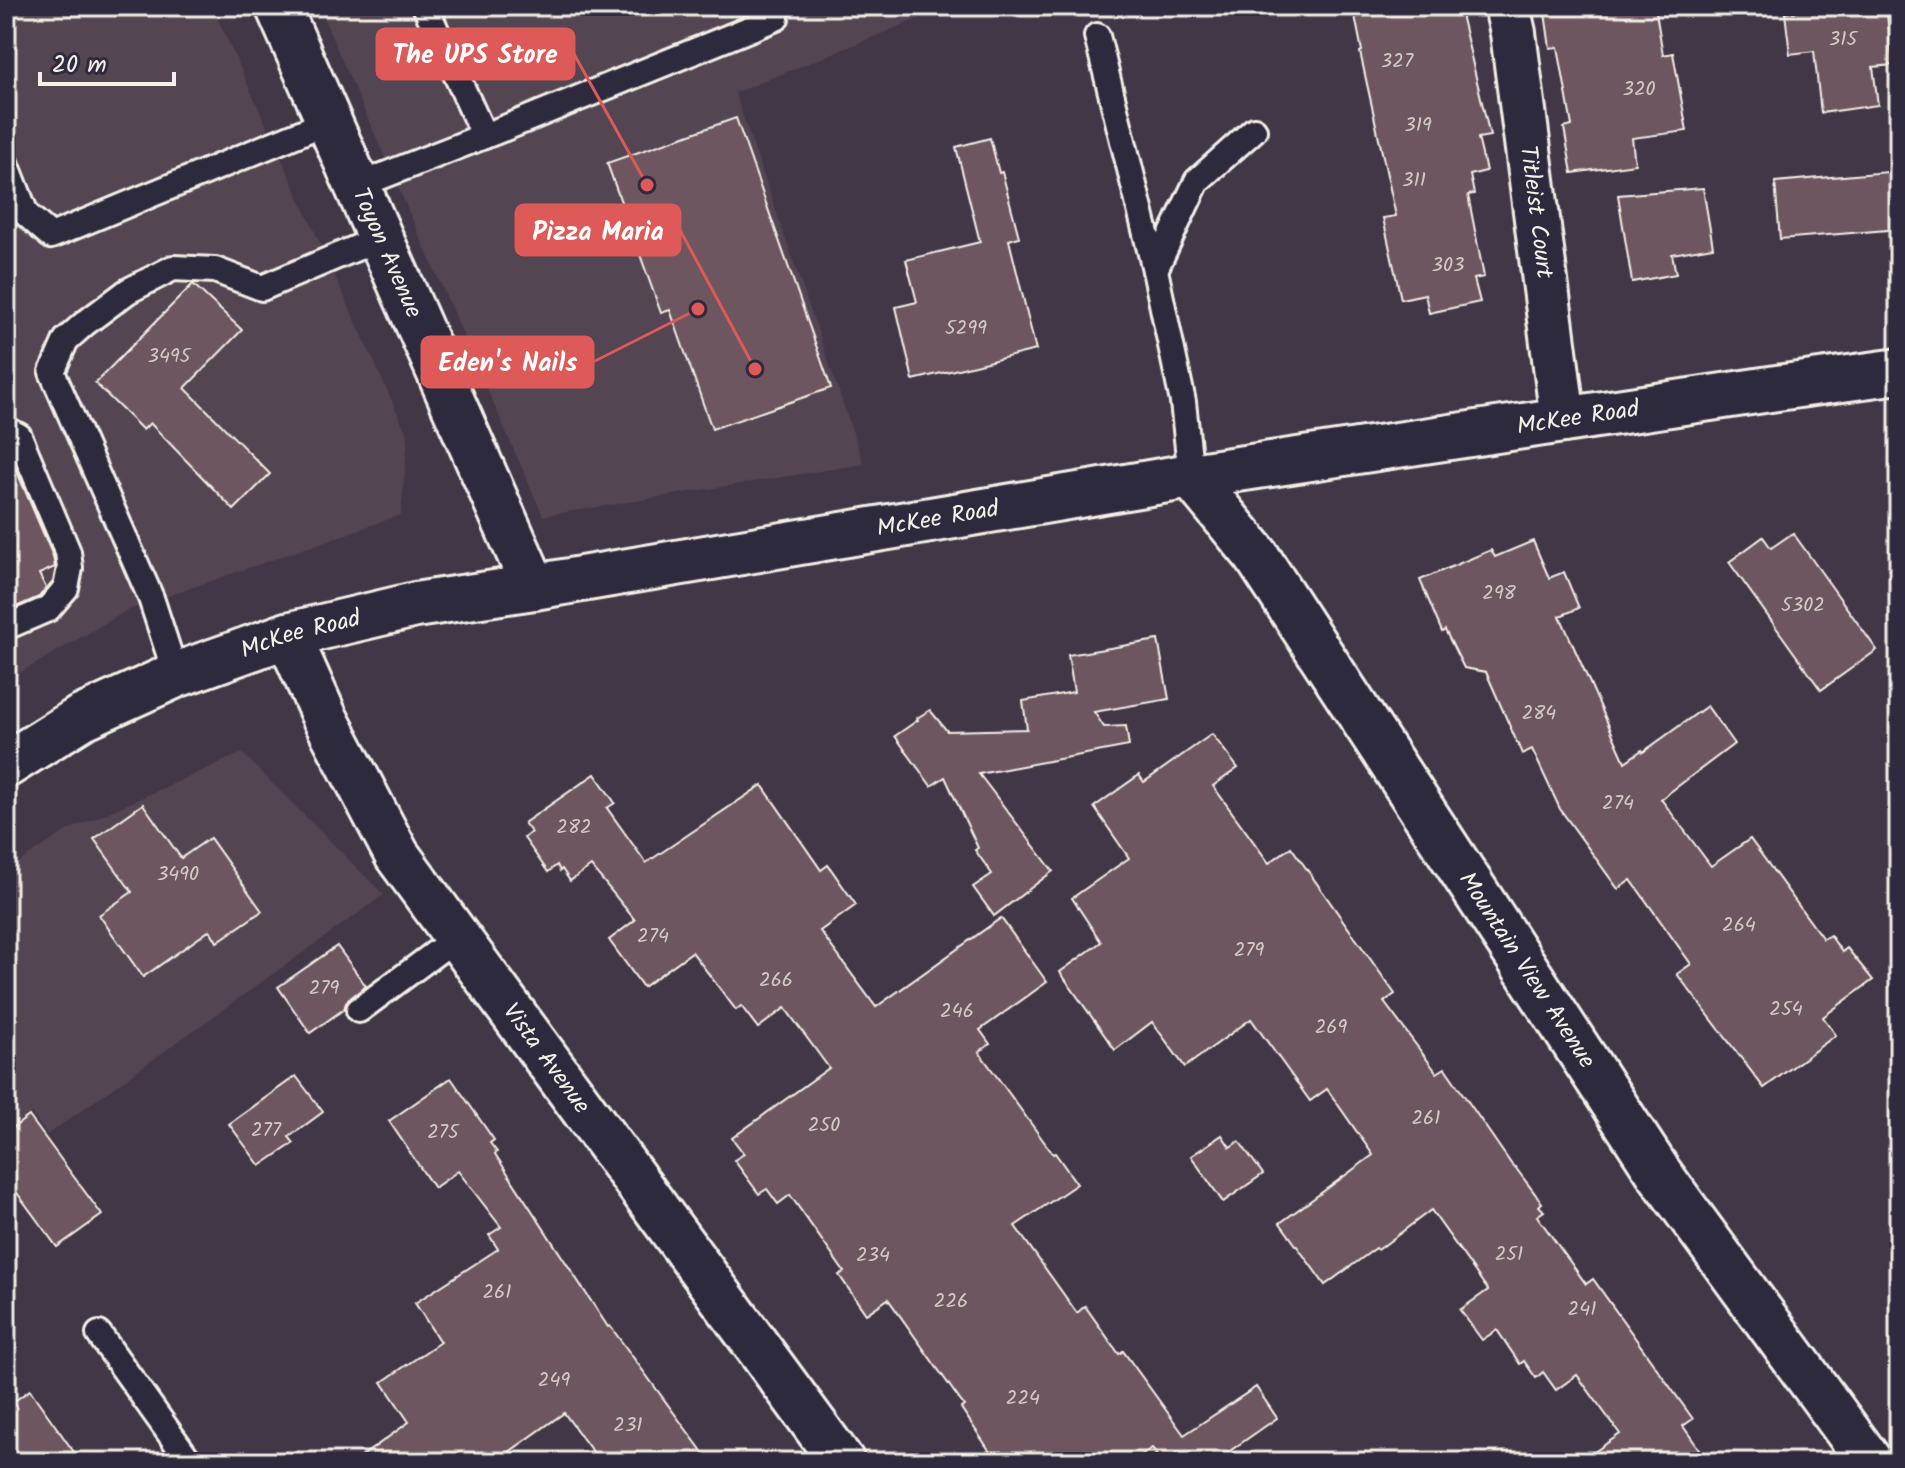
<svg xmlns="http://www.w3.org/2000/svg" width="1905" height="1468" viewBox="0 0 1905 1468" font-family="Kalam,sans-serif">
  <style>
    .built { fill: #524451 }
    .building { fill: #6d565f; stroke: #f4f1e8; stroke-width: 2 }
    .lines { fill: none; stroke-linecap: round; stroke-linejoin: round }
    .service-casing { stroke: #f4f1e8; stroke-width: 30 }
    .minor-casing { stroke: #f4f1e8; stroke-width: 50 }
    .tertiary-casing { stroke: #f4f1e8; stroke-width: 50 }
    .service { stroke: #2f2a3d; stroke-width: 24 }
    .minor { stroke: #2f2a3d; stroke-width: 44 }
    .tertiary { stroke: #2f2a3d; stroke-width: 44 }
    .labels { text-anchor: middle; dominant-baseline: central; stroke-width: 8; stroke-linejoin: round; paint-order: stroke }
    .number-label { font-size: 20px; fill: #d2cac6 }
    .street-label { font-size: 24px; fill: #f4f1e8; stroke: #2f2a3d }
    .leader { fill: none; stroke: #de5a58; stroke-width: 3 }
    .callout-dot { fill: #de5a58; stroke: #2f2a3d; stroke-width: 3 }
    .callout { fill: #de5a58; stroke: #de5a58; stroke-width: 3 }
    .callout-label { font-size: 26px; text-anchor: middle; font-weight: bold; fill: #fff }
  </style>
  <rect width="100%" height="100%" fill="#423747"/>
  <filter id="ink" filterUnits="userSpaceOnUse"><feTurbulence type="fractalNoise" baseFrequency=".0125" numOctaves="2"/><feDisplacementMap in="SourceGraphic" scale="16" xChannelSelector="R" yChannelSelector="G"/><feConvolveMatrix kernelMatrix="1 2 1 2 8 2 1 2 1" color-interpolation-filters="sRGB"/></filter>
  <g filter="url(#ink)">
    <g class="built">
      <polygon points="6,6 212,6 408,436 401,515 128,610 6,681"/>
      <polygon points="318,6 950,6 735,93 864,464 543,516"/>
      <polygon points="242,753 384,895 47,1135 31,1113 6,1131 6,871 66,831"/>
    </g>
    <g class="building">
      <polygon points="1353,6 1459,6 1490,136 1478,138 1486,171 1470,175 1474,194 1468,195 1484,277 1474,279 1480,302 1429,313 1425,294 1401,299 1383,218 1396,216 1360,52 1362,51"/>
      <polygon points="1544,6 1655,6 1663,55 1673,53 1687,131 1632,138 1635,164 1572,173 1564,128 1572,126 1558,47 1550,48"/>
      <polygon points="1800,6 1886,6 1893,65 1873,67 1878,105 1821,113 1814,51 1790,54 1785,13 1801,11"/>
      <polygon points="736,118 831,388 712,429 670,310 661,313 607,163"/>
      <polygon points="990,138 999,173 1002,172 1019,237 1009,240 1036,350 913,380 896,307 917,302 906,260 980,242 956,147"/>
      <polygon points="1899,171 1899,229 1780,239 1775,182"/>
      <polygon points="1703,188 1713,247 1672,254 1676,274 1632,282 1618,195"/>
      <polygon points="193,284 242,330 185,388 270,474 234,510 150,423 143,430 95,383"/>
      <polygon points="6,446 53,556 55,567 39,574 46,588 39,597 16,607 7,589 6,589"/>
      <polygon points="1793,533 1877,650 1821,690 1729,562 1763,537 1771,548"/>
      <polygon points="1533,541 1549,578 1564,572 1579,608 1560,616 1625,762 1642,750 1643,752 1707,706 1734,744 1661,799 1711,866 1750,839 1823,939 1830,935 1842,952 1847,948 1873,980 1823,1017 1836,1035 1764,1088 1677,974 1691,964 1631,880 1618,889 1560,809 1532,749 1522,754 1486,672 1464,668 1445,630 1442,632 1420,580 1491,550 1495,557"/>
      <polygon points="1158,640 1169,699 1094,712 1104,727 1126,726 1129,746 979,774 1053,871 994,916 973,887 992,874 975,850 978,848 945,777 931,786 895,736 918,720 917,718 930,710 947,731 1027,729 1023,701 1074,692 1068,655"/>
      <polygon points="1212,734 1238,768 1213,786 1269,863 1291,847 1395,994 1384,1002 1437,1073 1445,1068 1514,1168 1515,1167 1542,1203 1539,1206 1544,1211 1537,1216 1586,1284 1593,1279 1693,1419 1683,1426 1708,1462 1580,1462 1620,1434 1577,1375 1556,1390 1543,1372 1536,1378 1524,1361 1520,1364 1497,1330 1482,1340 1460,1310 1488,1290 1431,1210 1378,1250 1376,1248 1325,1285 1280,1223 1373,1155 1327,1089 1310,1101 1251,1019 1185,1067 1152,1022 1115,1050 1060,972 1101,942 1072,898 1129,858 1094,807 1139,775 1144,782"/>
      <polygon points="595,774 615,803 607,808 646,863 762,785 821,870 828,865 856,905 820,931 876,1007 1001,918 1047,982 980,1030 990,1044 979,1052 1053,1154 1055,1153 1077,1184 1015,1226 1077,1313 1085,1306 1119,1354 1123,1351 1184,1435 1256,1387 1277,1418 1214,1462 1145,1462 1157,1454 1152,1448 1132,1462 997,1462 961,1408 964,1406 888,1299 866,1314 839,1275 844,1272 790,1195 778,1204 767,1189 759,1194 734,1160 744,1154 732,1138 829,1068 785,1008 758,1028 741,1006 736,1010 692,952 643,987 609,940 635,920 591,866 570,881 562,869 560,871 557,865 548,872 524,838 531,832 524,823"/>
      <polygon points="143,804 181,858 210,838 262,911 217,942 210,930 143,977 99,915 132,892 94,839"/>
      <polygon points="337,946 366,986 349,999 346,1003 344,1009 310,1033 278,987"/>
      <polygon points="296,1076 323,1112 289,1137 294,1143 260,1166 229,1124"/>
      <polygon points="451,1078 494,1140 490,1143 497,1152 495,1154 608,1327 610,1326 710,1462 600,1462 564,1413 495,1462 354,1462 409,1422 382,1382 440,1342 415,1303 498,1249 489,1235 501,1227 458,1171 434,1188 389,1121"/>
      <polygon points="29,1116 102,1215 57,1247 6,1178 6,1133"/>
      <polygon points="1222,1135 1230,1147 1239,1141 1263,1174 1223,1202 1191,1156"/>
      <polygon points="30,1390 81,1462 6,1462 6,1407"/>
    </g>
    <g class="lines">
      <defs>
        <g id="service">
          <polyline points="425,6 484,136"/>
          <polyline points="1097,36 1155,270 1197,181 1254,130"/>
          <polyline points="6,163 26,214 51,236 329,121"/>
          <polyline points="357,186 515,124 776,18 771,6"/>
          <polyline points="1155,270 1183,402 1191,476"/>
          <polyline points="6,429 19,436 68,552 70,568 66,588 48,609 6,627"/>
          <polyline points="176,675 151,598 52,372 66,340 84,324 128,291 173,268 215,270 262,288 380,238"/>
          <polyline points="359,1010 457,937"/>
          <polyline points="99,1334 190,1462"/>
        </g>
        <g id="minor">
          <path id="s1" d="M1507,6L1513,33L1563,420"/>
          <path id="s2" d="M1191,476L1256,555L1659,1173L1870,1462"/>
          <path id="s3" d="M288,635L324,716L397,855L842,1462"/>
        </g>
        <g id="tertiary">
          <path id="s4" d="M278,6L534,587"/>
          <path id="s5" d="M6,765L81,718L176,675L288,635L415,605L534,587L1191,476L1777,388L1899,371"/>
        </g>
      </defs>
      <use href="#service" class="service-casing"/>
      <use href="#minor" class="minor-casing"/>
      <use href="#tertiary" class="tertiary-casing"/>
      <use href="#service" class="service"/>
      <use href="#minor" class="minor"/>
      <use href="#tertiary" class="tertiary"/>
    </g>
  </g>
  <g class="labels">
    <g class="number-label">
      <text x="1843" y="40">315</text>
      <text x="1397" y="62">327</text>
      <text x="1639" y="90">320</text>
      <text x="1418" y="126">319</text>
      <text x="1414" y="181">311</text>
      <text x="1448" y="266">303</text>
      <text x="966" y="329">5299</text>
      <text x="169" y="357">3495</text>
      <text x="1499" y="594">298</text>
      <text x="1803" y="606">5302</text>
      <text x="1539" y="714">284</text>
      <text x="1618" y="804">274</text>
      <text x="574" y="828">282</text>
      <text x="178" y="875">3490</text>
      <text x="1739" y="926">264</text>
      <text x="653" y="937">274</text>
      <text x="1249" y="951">279</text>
      <text x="776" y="981">266</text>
      <text x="324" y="989">279</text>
      <text x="1786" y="1010">254</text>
      <text x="957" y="1012">246</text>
      <text x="1331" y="1028">269</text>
      <text x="1426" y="1119">261</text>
      <text x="824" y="1126">250</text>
      <text x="266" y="1131">277</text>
      <text x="443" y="1133">275</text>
      <text x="1509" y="1255">251</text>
      <text x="873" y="1256">234</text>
      <text x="497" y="1293">261</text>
      <text x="951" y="1302">226</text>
      <text x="1582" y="1310">241</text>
      <text x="554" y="1381">249</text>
      <text x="1023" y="1399">224</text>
      <text x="628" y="1426">231</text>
    </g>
    <g class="street-label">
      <text stroke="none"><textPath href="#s1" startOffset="208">Titleist Court</textPath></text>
      <text stroke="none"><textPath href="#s4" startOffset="270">Toyon Avenue</textPath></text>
      <text stroke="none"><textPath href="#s5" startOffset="1620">McKee Road</textPath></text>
      <text stroke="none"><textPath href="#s5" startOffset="972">McKee Road</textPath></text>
      <text stroke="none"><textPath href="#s5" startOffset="324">McKee Road</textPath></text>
      <text stroke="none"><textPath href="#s2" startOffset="598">Mountain View Avenue</textPath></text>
      <text stroke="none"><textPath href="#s3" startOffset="498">Vista Avenue</textPath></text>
    </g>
  </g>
  <path class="leader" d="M647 185L574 54M755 369L680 230M698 309L593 362"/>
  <g class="callout-dot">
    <circle cx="647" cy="185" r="8"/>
    <circle cx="755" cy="369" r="8"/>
    <circle cx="698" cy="309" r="8"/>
  </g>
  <g class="callout">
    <rect x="377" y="29" width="197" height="50" rx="8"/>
    <rect x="516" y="205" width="164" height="50" rx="8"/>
    <rect x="422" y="337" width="171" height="50" rx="8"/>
  </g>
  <g class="callout-label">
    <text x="475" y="63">The UPS Store</text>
    <text x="598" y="240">Pizza Maria</text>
    <text x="508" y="371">Eden's Nails</text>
  </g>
  <rect width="1905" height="1468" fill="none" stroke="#2f2a3d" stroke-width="32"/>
  <rect x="16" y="16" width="1873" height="1436" fill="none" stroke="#f4f1e8" stroke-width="3" filter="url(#ink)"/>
  <path d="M40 72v12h134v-12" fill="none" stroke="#f4f1e8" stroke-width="4"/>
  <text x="52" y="72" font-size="24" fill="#f4f1e8" stroke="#2f2a3d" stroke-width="6" paint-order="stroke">20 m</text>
</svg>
